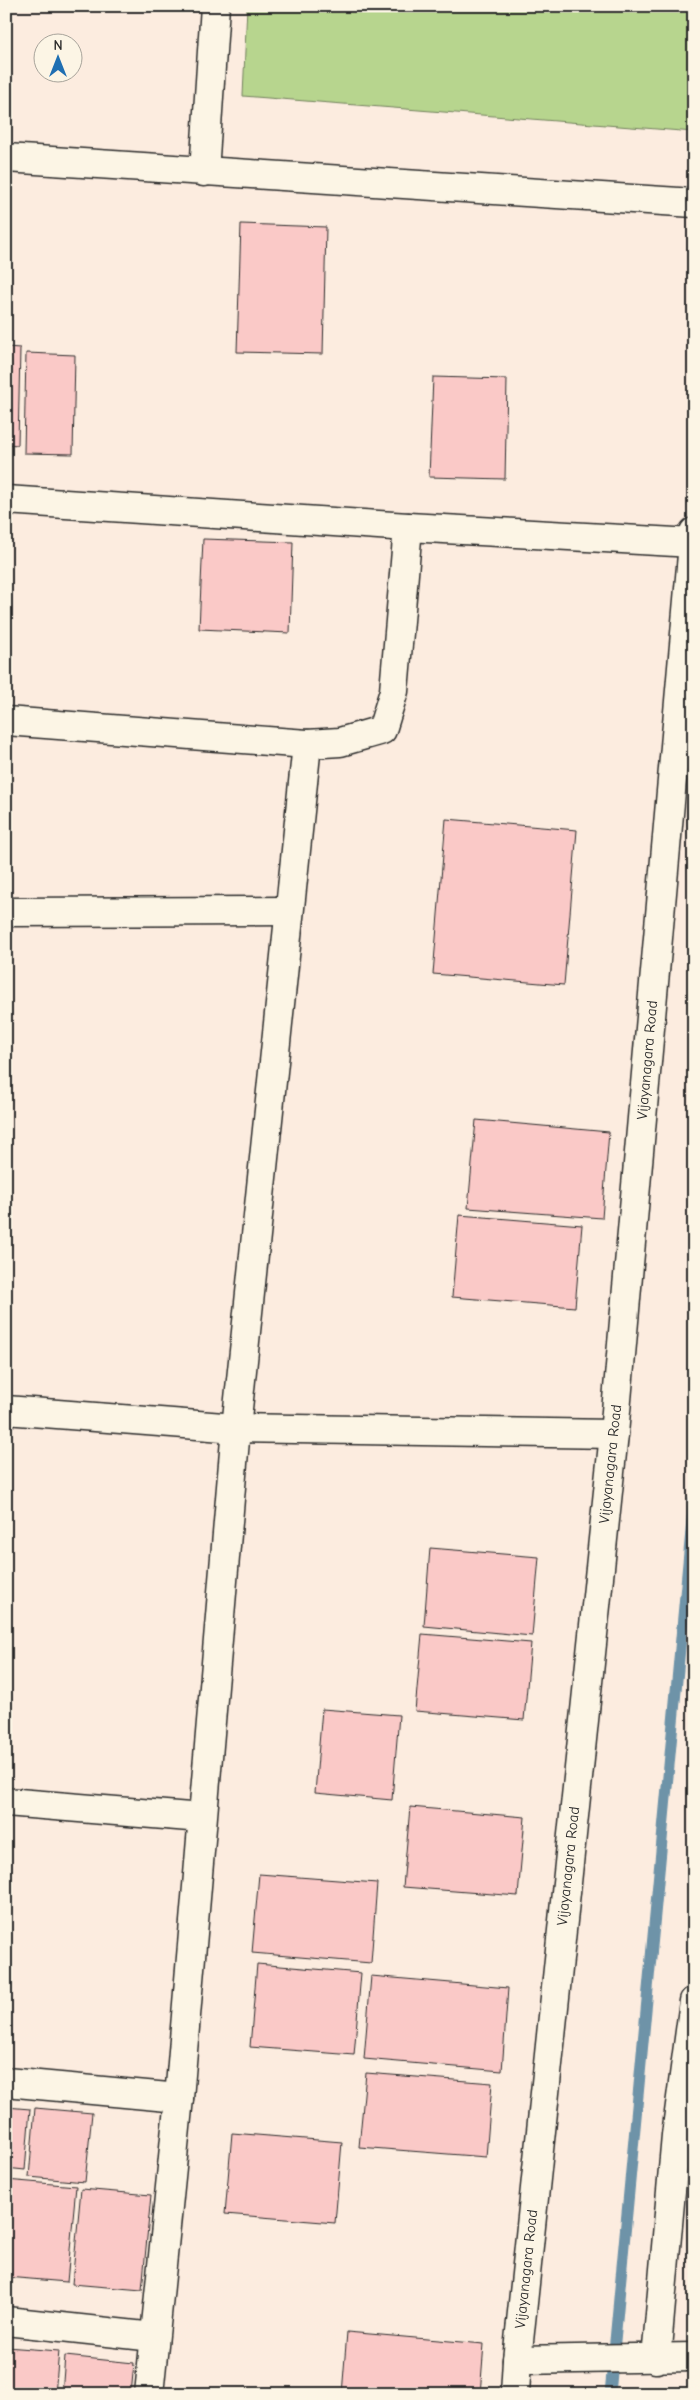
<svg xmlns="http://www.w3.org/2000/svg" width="700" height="2400" viewBox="0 0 700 2400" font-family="'Comic Neue',sans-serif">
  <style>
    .green { fill: #b7d58e; stroke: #71805c }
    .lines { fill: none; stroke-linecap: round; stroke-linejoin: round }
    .stream { stroke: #6e93a8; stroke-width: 11 }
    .building { fill: #fac9c7; stroke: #2b2b2b }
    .minor-casing { stroke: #2b2b2b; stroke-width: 31 }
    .minor { stroke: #fcf5e5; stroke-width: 28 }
    .labels { text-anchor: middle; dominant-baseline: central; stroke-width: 5; stroke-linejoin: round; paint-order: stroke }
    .street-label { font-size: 15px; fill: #2b2b2b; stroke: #fcf5e5 }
  </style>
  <rect width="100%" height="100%" fill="#fcecdf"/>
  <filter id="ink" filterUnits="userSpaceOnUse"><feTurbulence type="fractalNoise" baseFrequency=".02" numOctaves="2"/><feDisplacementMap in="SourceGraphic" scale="10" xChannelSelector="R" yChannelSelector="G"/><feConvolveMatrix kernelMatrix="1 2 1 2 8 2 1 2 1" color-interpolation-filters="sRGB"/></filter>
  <g filter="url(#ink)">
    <polygon class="green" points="247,6 694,6 694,132 243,96"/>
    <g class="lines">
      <polyline class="stream" points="610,2394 694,1499"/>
    </g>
    <g class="building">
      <polygon points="241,224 326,227 323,354 237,352"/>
      <polygon points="6,347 20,348 18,445 6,444"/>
      <polygon points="26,353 75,355 73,454 24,453"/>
      <polygon points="433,377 507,379 505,479 429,477"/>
      <polygon points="203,539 293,542 290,633 199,629"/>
      <polygon points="446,819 577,830 564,985 433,974"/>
      <polygon points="476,1120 609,1132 602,1218 468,1208"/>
      <polygon points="459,1215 582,1225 575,1307 452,1297"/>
      <polygon points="430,1548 539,1557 532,1636 424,1626"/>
      <polygon points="422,1634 531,1643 524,1720 415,1711"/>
      <polygon points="322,1709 399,1715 392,1800 315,1793"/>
      <polygon points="410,1807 525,1817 518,1896 403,1887"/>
      <polygon points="259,1874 377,1883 371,1963 252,1953"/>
      <polygon points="257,1964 361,1973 354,2055 250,2047"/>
      <polygon points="371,1976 508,1988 502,2071 364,2059"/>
      <polygon points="366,2073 492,2083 486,2157 359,2147"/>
      <polygon points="6,2107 30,2109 25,2170 6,2168"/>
      <polygon points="35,2108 92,2113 85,2182 29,2177"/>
      <polygon points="232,2133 342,2142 335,2223 225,2214"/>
      <polygon points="6,2180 76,2186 67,2282 6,2277"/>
      <polygon points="81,2189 151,2195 142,2290 72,2284"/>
      <polygon points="347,2332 484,2344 480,2394 342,2394"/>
      <polygon points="6,2347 59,2351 55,2394 6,2394"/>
      <polygon points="65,2356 134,2363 131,2394 62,2394"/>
    </g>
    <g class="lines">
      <defs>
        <g id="minor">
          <polyline points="6,158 694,203"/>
          <polyline points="204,172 215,6"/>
          <polyline points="6,500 408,527 693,543"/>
          <polyline points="6,721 307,744 340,742 382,730 394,691 408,527"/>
          <polyline points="6,912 288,911"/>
          <polyline points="6,1410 236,1428 614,1434"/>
          <polyline points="6,1802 202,1818"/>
          <polyline points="6,2082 179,2098"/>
          <polyline points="6,2321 154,2337"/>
          <polyline points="656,2359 676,2135 694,2001"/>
          <polyline points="517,2360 694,2357"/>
          <polyline points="149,2394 179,2098 236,1428 307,744"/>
          <polyline points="515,2394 517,2360 614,1434 694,532"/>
        </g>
      </defs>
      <use href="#minor" class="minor-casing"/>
      <use href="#minor" class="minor"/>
    </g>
  </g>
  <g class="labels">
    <g class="street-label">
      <text transform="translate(647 1060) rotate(-85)">Vijayanagara Road</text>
      <text transform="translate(610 1464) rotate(-84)">Vijayanagara Road</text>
      <text transform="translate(568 1866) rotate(-84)">Vijayanagara Road</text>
      <text transform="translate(526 2269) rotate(-84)">Vijayanagara Road</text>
    </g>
  </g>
  <rect width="700" height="2400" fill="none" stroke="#fcf5e5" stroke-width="25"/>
  <rect x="12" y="12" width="675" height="2375" fill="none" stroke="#2b2b2b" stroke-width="2" filter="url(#ink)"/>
  <g transform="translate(58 58)"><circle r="24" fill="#fcf5e5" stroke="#a8a49b"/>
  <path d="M0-4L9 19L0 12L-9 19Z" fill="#1f6fb2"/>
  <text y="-8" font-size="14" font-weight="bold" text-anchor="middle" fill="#2b2b2b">N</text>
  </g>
</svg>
